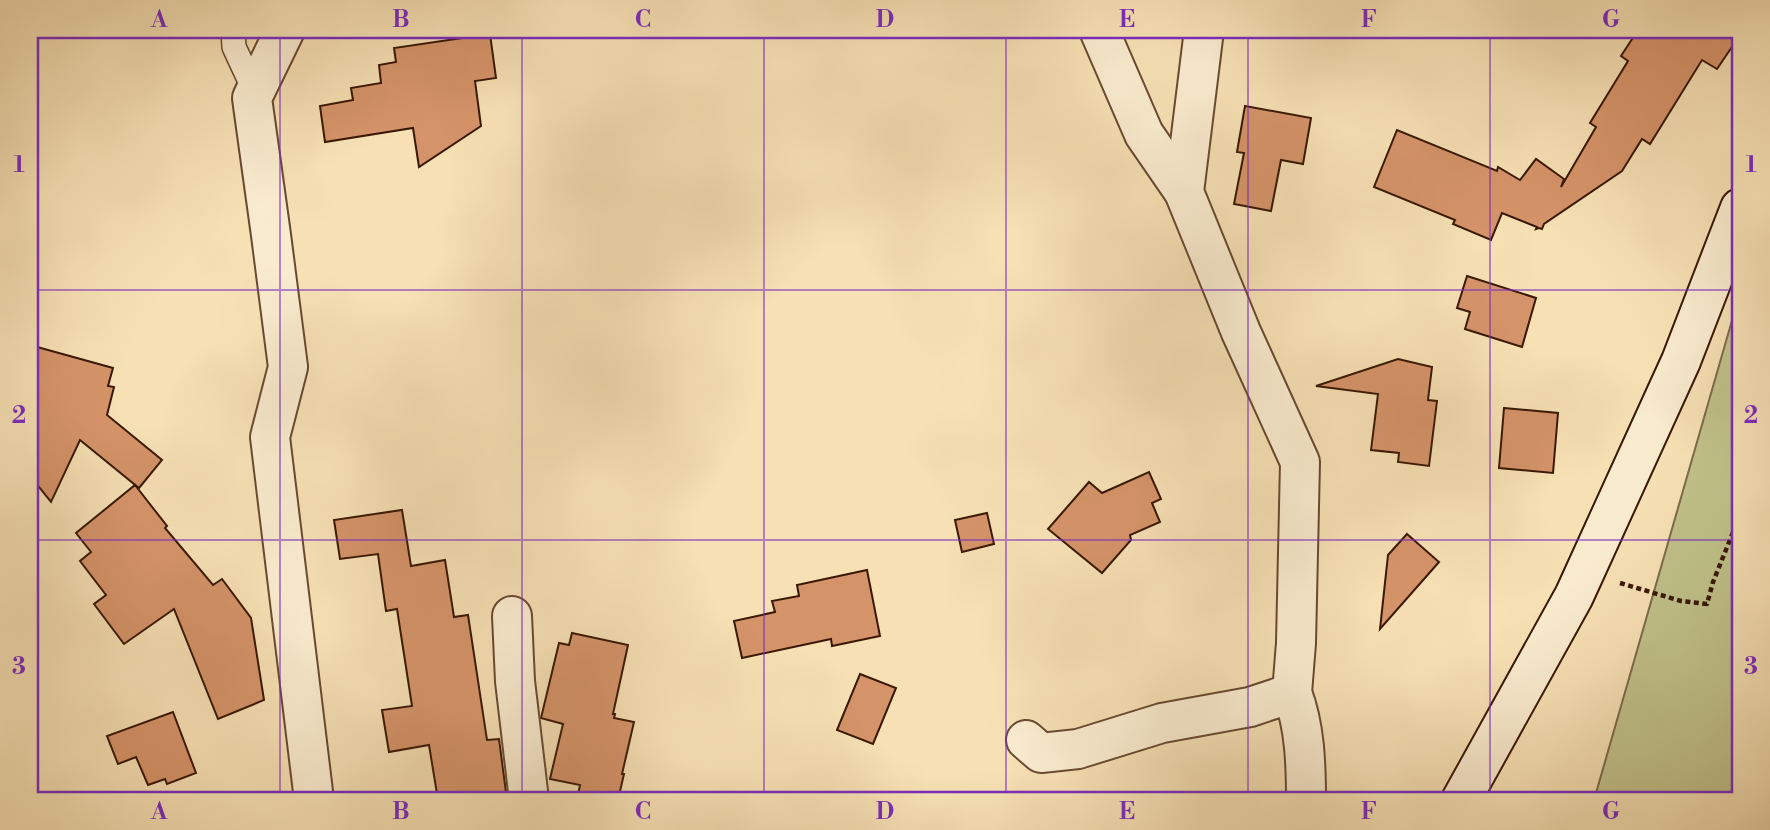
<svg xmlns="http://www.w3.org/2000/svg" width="1770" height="830" viewBox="0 0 1770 830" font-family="'Libre Bodoni',serif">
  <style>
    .green { fill: #c0c18a; stroke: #7c6c48; stroke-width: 2 }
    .building { fill: #d59369; stroke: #391805; stroke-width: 2 }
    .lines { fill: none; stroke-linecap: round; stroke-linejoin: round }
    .lane-casing { stroke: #684a31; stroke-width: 26 }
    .street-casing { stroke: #684a31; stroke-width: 42 }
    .secondary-casing { stroke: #391805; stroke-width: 42 }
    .path { stroke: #391805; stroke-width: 4.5; stroke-dasharray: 5 3.5; stroke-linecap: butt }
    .lane { stroke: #f9ebce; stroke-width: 23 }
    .street { stroke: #f9ebce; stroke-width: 38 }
    .secondary { stroke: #f9ebce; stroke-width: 38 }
    .grid { fill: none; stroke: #7b2cbf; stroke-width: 2; stroke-opacity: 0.55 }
    .neatline { fill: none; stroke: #7b2cbf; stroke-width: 2.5 }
    .grid-label { font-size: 23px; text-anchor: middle; font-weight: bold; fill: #7b2cbf }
  </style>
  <rect width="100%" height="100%" fill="#f6e0b4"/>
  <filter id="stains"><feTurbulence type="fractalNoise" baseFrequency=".00286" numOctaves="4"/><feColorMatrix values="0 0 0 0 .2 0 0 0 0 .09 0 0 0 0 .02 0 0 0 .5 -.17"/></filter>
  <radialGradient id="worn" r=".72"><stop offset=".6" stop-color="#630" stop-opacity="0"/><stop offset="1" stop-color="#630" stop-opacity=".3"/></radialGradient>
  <polygon class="green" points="1740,297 1740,800 1594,800 1737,303"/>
  <g class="building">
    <polygon points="1638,30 1740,30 1740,35 1717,69 1702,60 1650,144 1642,139 1622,171 1544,224 1542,229 1539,228 1536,229 1537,227 1502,213 1491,240 1453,224 1455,220 1374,187 1397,130 1497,171 1498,167 1520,180 1536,159 1564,179 1561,187 1596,127 1590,123 1628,61 1621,56"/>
    <polygon points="490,34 496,78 475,81 481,126 419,167 413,128 325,142 320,106 353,100 351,88 381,83 379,65 396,62 394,48"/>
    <polygon points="1245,106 1311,118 1303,164 1281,160 1271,211 1234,204 1244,153 1237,152"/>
    <polygon points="1467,276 1536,298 1522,347 1465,329 1470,312 1457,308"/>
    <polygon points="30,345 113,368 108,386 114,387 107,415 162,460 139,488 80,440 51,502 30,476"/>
    <polygon points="1398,359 1432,367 1428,400 1437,401 1429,466 1398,462 1399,453 1371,450 1378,394 1316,386"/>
    <polygon points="1504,408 1558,413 1553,473 1499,468"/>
    <polygon points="1149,472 1161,499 1152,503 1160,522 1130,535 1131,540 1102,573 1048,529 1089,482 1102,493"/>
    <polygon points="135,485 167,526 165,528 213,585 222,579 251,618 264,700 218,719 174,609 124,644 94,604 106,595 80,561 91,552 76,533"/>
    <polygon points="402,510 411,566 445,560 454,617 468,615 487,740 499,739 507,800 438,800 429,745 389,752 382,710 412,706 397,609 386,611 378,554 340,559 334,520"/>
    <polygon points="987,513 994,544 962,552 955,520"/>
    <polygon points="1407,534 1439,562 1380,629 1388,555"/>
    <polygon points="867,570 880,636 832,646 831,639 742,658 734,621 775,612 772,601 799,596 797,585"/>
    <polygon points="572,633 628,645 613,714 615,714 614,718 634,722 622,774 624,774 618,800 577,800 580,785 550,779 563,724 541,718 559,643 569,645"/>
    <polygon points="860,674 896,688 873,744 837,730"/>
    <polygon points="173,712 196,773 167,784 165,779 148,785 136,757 118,764 107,736"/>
  </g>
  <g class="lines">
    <defs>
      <polyline id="lane" points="233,30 234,47 255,92"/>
      <g id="street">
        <polyline points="285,30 252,98 271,235 288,367 270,437 314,800"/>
        <polyline points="1099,30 1144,134 1184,192"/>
        <polyline points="1204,30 1184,192 1241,332 1300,462 1296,643 1292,693"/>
        <polyline points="512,616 515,681 529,800"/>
        <path d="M1026,740L1041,753L1078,749L1162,723L1250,707L1292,693C1305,726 1306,765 1306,800"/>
      </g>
      <polyline id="secondary" points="1461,800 1574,596 1681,361 1740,208"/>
    </defs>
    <use href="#lane" class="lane-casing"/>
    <use href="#street" class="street-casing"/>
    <use href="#secondary" class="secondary-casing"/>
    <polyline class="path" points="1620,583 1681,601 1707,604 1713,582 1740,515"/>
    <use href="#lane" class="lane"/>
    <use href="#street" class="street"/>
    <use href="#secondary" class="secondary"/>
  </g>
  <path class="grid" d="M280,30V800M522,30V800M764,30V800M1006,30V800M1248,30V800M1490,30V800M30,290H1740M30,540H1740"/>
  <rect width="1770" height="830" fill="none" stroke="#f6e0b4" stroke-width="77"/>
  <rect x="38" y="38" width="1694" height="754" class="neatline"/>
  <g class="grid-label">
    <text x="159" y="27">A</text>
    <text x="401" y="27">B</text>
    <text x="643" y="27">C</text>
    <text x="885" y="27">D</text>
    <text x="1127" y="27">E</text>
    <text x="1369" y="27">F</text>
    <text x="1611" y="27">G</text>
    <text x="19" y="172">1</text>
    <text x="1751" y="172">1</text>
    <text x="19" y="423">2</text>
    <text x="1751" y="423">2</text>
    <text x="19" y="674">3</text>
    <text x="1751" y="674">3</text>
    <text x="159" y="819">A</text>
    <text x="401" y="819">B</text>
    <text x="643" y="819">C</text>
    <text x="885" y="819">D</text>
    <text x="1127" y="819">E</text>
    <text x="1369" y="819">F</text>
    <text x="1611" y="819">G</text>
  </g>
  <rect width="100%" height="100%" filter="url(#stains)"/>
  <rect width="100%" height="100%" fill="url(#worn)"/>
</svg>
